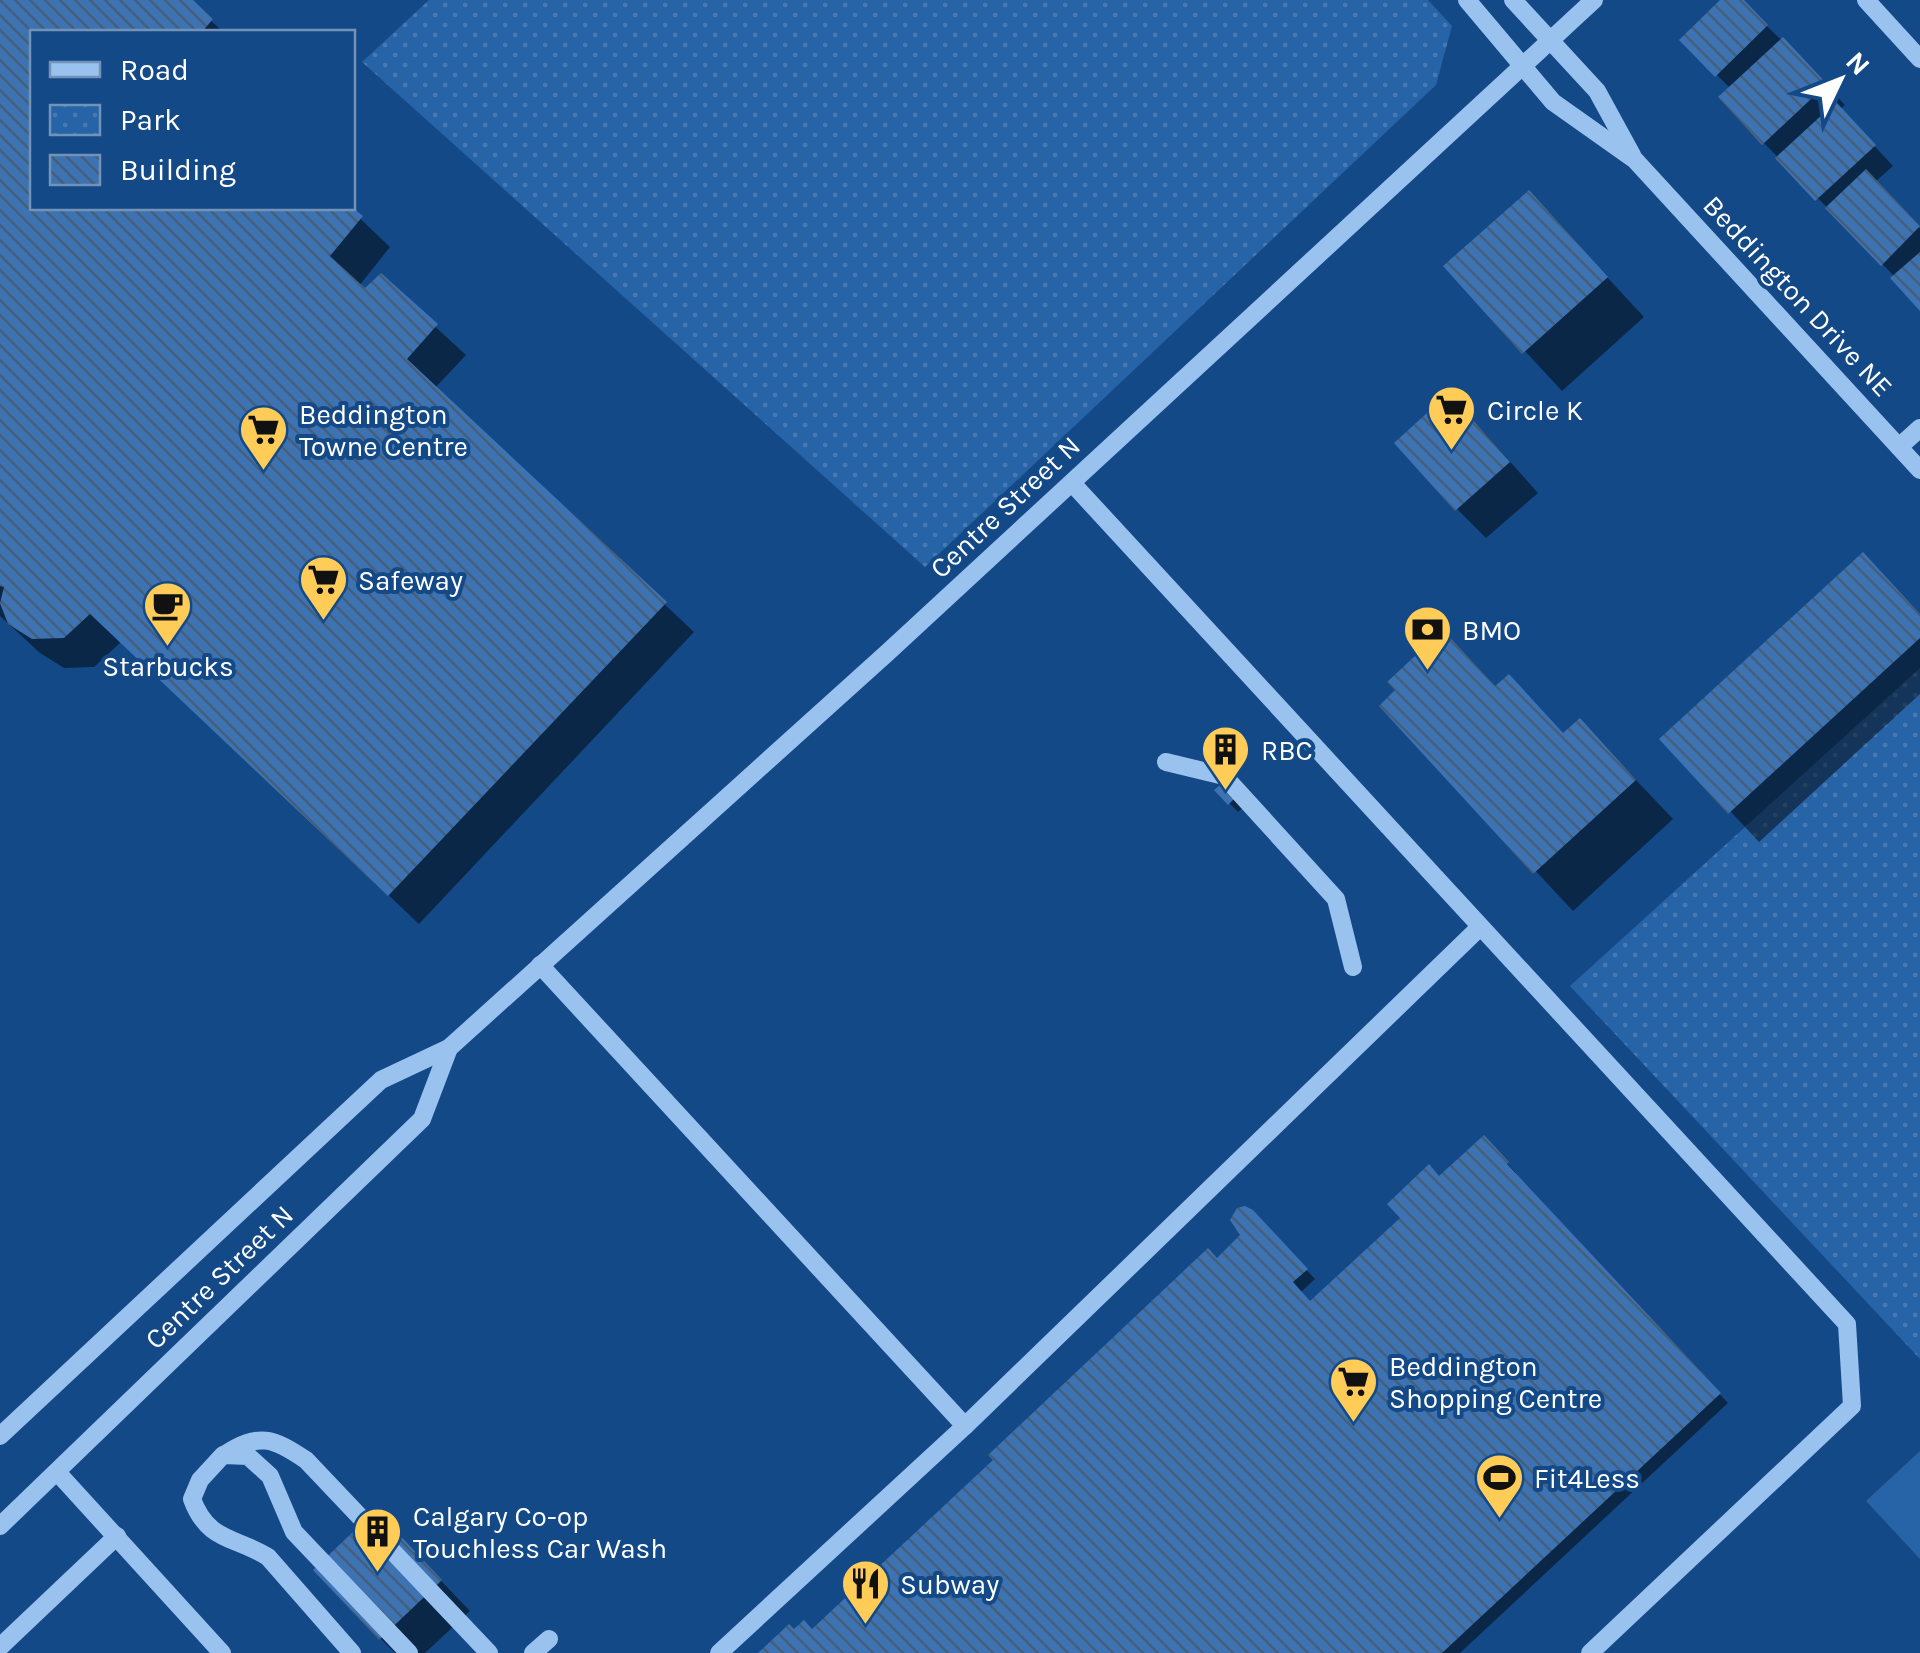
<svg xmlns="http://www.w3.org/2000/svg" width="1920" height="1653" viewBox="0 0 1920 1653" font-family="Karla,sans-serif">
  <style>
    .grass { fill: #2663a7 }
    .park { fill: url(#park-dots) }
    .shadow { fill: #0007 }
    .building { fill: url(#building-back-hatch) }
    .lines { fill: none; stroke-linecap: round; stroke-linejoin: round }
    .minor { stroke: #9ac2ef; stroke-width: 18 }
    .labels { text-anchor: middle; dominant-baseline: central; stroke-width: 8; stroke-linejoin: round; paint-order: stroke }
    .street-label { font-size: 28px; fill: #fff; stroke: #144988 }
    .poi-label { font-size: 28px; fill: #fff; stroke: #144988; text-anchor: start }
  </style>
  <defs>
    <pattern id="park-dots" width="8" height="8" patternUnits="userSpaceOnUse" patternTransform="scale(2.5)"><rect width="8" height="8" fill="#2663a7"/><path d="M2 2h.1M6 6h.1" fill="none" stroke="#477ab4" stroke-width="1.8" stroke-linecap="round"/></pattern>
    <pattern id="building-back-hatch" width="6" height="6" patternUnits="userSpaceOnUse" patternTransform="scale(2.5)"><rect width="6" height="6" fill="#3d73b2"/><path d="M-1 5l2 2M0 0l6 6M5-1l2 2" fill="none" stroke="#455e7a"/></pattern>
  </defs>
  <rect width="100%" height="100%" fill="#144988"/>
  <polygon class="grass" points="1920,1451 1920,1559 1866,1501"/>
  <g class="park">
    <polygon points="429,0 1428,0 1452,26 1436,85 925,567 362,62"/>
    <polygon points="1920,668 1920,1359 1570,986"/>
  </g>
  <g class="shadow">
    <polygon points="0,0 189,0 223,32 32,32 32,208 349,208 390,247 359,286 365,291 381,277 466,355 435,388 694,632 419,924 121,642 94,667 64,668 40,653 0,616"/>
    <polygon points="1724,0 1740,0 1802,60 1845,105 1840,109 1893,166 1875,182 1920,229 1920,308 1895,277 1764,143 1731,89 1682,40"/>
    <polygon points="1529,193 1644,317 1562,391 1447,267"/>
    <polygon points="1478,426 1538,493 1486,538 1457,509"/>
    <polygon points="1920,615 1920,694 1759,842 1663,739"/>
    <polygon points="1497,689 1564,735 1580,721 1673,819 1573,911 1382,706"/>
    <polygon points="1218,791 1245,806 1238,812"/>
    <polygon points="1484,1138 1516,1173 1514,1175 1728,1403 1460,1653 762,1653 794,1633 812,1632 1243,1236 1252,1212 1315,1279 1300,1293 1310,1304"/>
    <polygon points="405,1543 470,1611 425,1653 395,1653 380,1638"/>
  </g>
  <g class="building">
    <polygon points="0,0 193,0 213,19 202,32 32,32 32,208 353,208 363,216 330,256 365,288 381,273 438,324 407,359 667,602 388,896 90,614 64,638 32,639 8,624 0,603 4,587 0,586"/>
    <polygon points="1720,0 1744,0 1768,25 1715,77 1679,40"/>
    <polygon points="1783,37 1827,84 1762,145 1718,97"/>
    <polygon points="1836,102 1876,145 1815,201 1775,158"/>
    <polygon points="1866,169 1920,226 1881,266 1825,208"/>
    <polygon points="1529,190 1608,277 1522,354 1443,266"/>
    <polygon points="1920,252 1920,311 1890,278"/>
    <polygon points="1449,393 1510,462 1455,511 1394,443"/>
    <polygon points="1863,552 1920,614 1920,638 1728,814 1659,739"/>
    <polygon points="1443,630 1495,686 1509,674 1563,733 1580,718 1636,780 1533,874 1379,706 1395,690 1387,682"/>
    <polygon points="1225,781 1238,795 1228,805 1214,790"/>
    <polygon points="1484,1135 1509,1162 1507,1164 1721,1393 1442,1653 758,1653 789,1624 794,1629 804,1620 812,1629 993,1460 988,1455 1208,1248 1217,1258 1240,1235 1230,1220 1237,1208 1245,1206 1253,1210 1308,1269 1293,1282 1310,1301 1400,1218 1387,1204 1429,1164 1439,1176"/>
    <polygon points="376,1510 442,1580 379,1640 313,1570"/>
  </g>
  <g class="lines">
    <g class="minor">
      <polyline points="1467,0 1553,102 1635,160 1920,470"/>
      <polyline points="1513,0 1597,91 1632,155"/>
      <polyline points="1866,0 1920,59"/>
      <polyline points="1899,447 1920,428"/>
      <polyline points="1072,483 1847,1324 1852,1406 1590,1653"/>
      <polyline points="1166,762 1224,776 1336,899 1353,967"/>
      <polyline points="540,965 965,1426 719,1653"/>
      <polyline points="965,1426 1479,928"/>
      <polyline points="0,1436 381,1080 449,1048 887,653 1594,0"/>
      <path d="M224,1455C259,1432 273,1438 306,1460L489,1653"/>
      <polyline points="57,1472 222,1653"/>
      <polyline points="0,1526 422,1119 449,1048"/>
      <polyline points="0,1647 117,1536"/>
      <path d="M352,1653L268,1557C234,1536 208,1542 192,1499L200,1480L223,1455L248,1456L270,1476L294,1532L409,1653"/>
      <polyline points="533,1653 549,1639"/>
    </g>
  </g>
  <defs>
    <symbol id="supermarket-pin" viewBox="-11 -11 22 30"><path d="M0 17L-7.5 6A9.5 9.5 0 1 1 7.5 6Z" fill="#ffcc58" stroke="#144988"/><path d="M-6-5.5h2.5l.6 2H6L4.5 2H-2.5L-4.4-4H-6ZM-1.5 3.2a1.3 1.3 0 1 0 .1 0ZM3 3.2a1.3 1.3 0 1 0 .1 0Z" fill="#111"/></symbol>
    <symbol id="cafe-pin" viewBox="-11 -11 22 30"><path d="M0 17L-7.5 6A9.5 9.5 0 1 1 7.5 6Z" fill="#ffcc58" stroke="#144988"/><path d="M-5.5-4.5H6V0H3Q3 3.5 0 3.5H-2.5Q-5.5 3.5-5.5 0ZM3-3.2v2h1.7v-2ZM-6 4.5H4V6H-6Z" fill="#111"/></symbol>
    <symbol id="bank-pin" viewBox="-11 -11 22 30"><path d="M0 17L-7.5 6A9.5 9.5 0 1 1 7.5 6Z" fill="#ffcc58" stroke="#144988"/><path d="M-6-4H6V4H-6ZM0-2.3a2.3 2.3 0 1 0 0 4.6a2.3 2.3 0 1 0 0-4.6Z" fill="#111"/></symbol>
    <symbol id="building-pin" viewBox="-11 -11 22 30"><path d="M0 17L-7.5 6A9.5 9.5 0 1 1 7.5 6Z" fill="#ffcc58" stroke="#144988"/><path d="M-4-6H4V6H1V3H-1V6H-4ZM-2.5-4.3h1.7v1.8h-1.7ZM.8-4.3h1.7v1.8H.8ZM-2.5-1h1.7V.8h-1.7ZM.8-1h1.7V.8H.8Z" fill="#111"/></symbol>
    <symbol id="stadium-pin" viewBox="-11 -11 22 30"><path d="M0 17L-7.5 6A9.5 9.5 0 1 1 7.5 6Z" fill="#ffcc58" stroke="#144988"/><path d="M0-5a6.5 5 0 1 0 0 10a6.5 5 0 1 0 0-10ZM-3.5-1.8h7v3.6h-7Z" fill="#111"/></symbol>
    <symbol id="restaurant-pin" viewBox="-11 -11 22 30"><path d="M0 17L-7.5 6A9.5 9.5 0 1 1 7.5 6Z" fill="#ffcc58" stroke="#144988"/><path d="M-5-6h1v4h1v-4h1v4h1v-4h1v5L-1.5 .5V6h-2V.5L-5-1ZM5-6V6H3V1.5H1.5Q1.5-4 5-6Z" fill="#111"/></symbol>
  </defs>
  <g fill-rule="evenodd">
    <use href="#supermarket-pin" x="1424" y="382" width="55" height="75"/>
    <use href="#supermarket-pin" x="236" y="402" width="55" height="75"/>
    <use href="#supermarket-pin" x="296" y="552" width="55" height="75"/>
    <use href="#cafe-pin" x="140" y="578" width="55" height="75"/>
    <use href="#bank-pin" x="1400" y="602" width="55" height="75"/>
    <use href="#building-pin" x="1198" y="722" width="55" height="75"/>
    <use href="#supermarket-pin" x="1326" y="1354" width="55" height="75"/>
    <use href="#stadium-pin" x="1472" y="1450" width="55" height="75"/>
    <use href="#building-pin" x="350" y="1504" width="55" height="75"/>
    <use href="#restaurant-pin" x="838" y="1556" width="55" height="75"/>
  </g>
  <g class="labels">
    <g class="street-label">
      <text transform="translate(1798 296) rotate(47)">Beddington Drive NE</text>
      <text transform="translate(1005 507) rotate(-43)">Centre Street N</text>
      <text transform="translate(219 1277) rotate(-44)">Centre Street N</text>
    </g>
    <g class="poi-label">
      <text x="1487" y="410">Circle K</text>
      <text x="299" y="414">Beddington<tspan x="299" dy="32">Towne Centre</tspan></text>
      <text x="358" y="580">Safeway</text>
      <text x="1462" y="630">BMO</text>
      <text x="168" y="666" text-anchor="middle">Starbucks</text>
      <text x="1261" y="750">RBC</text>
      <text x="1389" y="1366">Beddington<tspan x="1389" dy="32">Shopping Centre</tspan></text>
      <text x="1534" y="1478">Fit4Less</text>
      <text x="413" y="1516">Calgary Co-op<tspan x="413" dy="32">Touchless Car Wash</tspan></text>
      <text x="900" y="1584">Subway</text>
    </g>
  </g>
  <rect x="30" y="30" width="325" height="180" fill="#144988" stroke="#7292b8" stroke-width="2.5"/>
  <rect x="50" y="62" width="50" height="15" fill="#9ac2ef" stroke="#7292b8" stroke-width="2.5"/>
  <text x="120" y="80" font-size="30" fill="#ffffff">Road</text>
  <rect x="50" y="105" width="50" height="30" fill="url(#park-dots)" stroke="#7292b8" stroke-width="2.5"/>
  <text x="120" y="130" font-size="30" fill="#ffffff">Park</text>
  <rect x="50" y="155" width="50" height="30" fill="url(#building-back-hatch)" stroke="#7292b8" stroke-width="2.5"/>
  <text x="120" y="180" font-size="30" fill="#ffffff">Building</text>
  <g transform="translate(1840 80) rotate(47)" stroke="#144988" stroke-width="8" paint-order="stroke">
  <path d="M0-8L18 38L0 25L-18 38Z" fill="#ffffff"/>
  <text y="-15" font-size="28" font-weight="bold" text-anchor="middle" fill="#ffffff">N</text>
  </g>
</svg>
